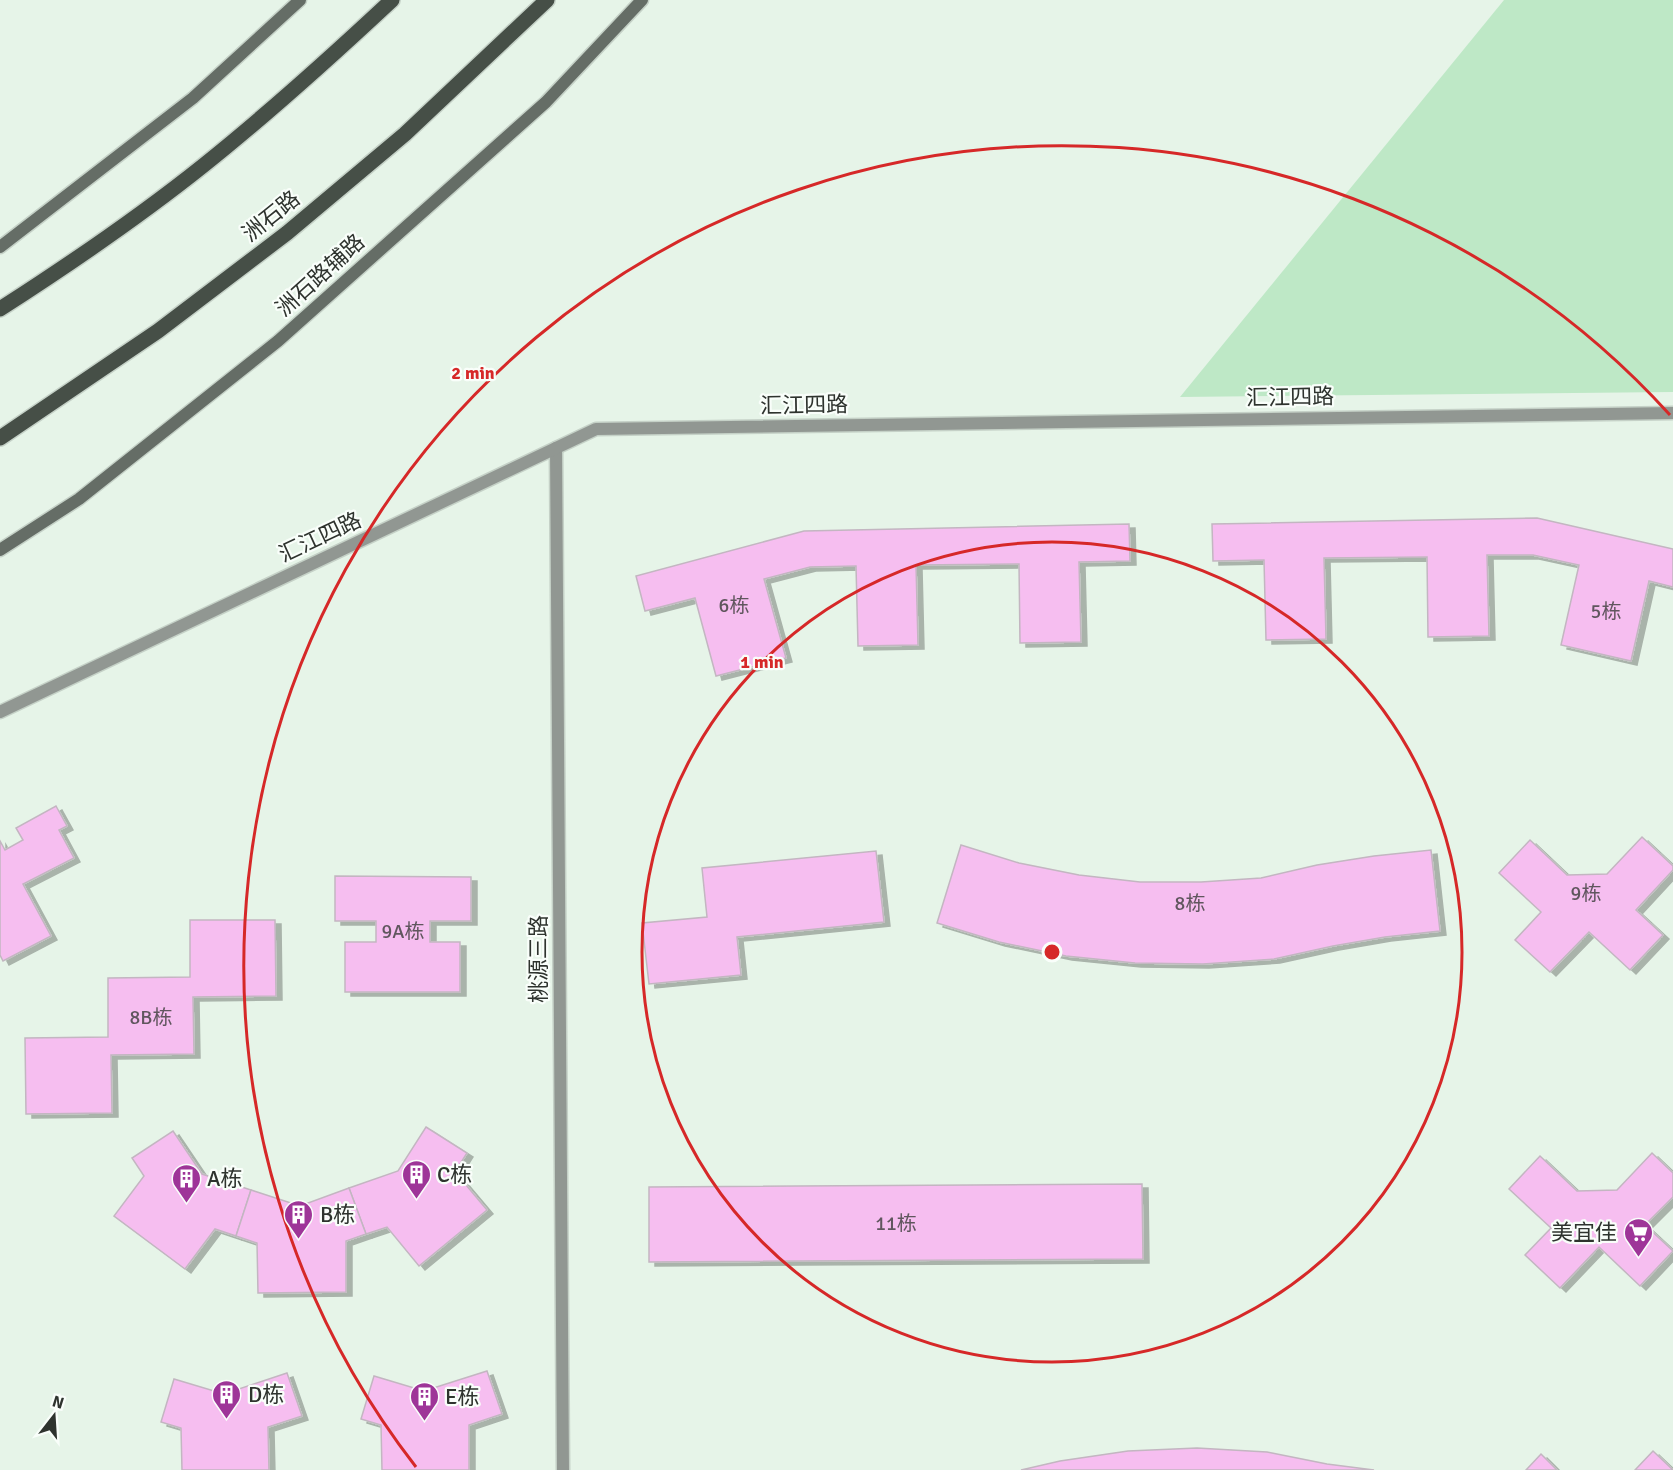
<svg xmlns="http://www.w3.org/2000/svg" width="1673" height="1470" viewBox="0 0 1673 1470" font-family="Signika,'Noto Sans SC',sans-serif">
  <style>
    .green { fill: #bee8c6 }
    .building { fill: #f6bef0; stroke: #c3b6c1; stroke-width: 1.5; filter: url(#shadow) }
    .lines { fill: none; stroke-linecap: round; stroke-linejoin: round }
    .minor-casing { stroke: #c5d1c7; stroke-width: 15 }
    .secondary-casing { stroke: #c5d1c7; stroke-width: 15 }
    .primary-casing { stroke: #c5d1c7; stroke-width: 18 }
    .minor { stroke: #919792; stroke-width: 12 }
    .secondary { stroke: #656d66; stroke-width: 12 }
    .primary { stroke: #464f47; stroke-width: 15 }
    .ring { fill: none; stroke: #d62828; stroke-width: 3 }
    .labels { text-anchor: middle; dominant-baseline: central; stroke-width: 4.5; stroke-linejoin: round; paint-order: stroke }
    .number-label { font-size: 20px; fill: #60565e }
    .street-label { font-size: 22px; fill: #2e332e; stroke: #f9fefa }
    .poi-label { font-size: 22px; fill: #2e332e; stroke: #f9fefa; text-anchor: start }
    .centre { fill: #d62828; stroke: #f9fefa; stroke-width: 3 }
    .ring-label { font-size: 18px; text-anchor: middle; font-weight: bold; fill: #d62828; stroke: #f9fefa; stroke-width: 4.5; stroke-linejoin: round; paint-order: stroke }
  </style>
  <defs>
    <filter id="shadow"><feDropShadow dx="6" dy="4" stdDeviation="0" flood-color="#0004"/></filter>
  </defs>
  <rect width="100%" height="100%" fill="#e6f4e8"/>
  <polygon class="green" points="1504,0 1673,0 1673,392 1180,397"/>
  <g class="building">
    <polygon points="1537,518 1673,549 1673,587 1649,581 1631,661 1561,645 1579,565 1533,555 1487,555 1489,636 1428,637 1427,557 1324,558 1326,639 1266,640 1264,560 1213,561 1212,524"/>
    <polygon points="1129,524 1130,561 1079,562 1081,642 1020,643 1019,564 916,565 918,645 858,646 856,566 810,567 764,579 786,658 716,676 695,598 645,611 636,576 804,531"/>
    <polygon points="56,806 67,826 59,830 74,858 23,884 51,936 3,961 0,955 0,841 5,850 23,840 16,828"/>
    <polygon points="1642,837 1673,866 1673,870 1636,910 1663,935 1630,970 1589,932 1550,972 1515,940 1541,912 1499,873 1530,840 1567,875 1607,874"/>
    <polygon points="961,845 1019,863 1079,875 1140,882 1201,882 1261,878 1317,865 1374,856 1431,850 1440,931 1385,937 1333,946 1274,959 1203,964 1135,963 1066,956 999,942 937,923"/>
    <polygon points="876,851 884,922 737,937 741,975 649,984 642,923 707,917 702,868"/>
    <polygon points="335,876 471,877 471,921 430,921 430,942 460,942 460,992 345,992 345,942 376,942 376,921 335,921"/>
    <polygon points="190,920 275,920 276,996 193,997 194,1054 111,1055 112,1113 26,1114 25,1038 108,1037 108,978 190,977"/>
    <polygon points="426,1127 467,1153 455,1172 487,1210 419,1266 387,1227 366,1234 349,1188 398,1171"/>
    <polygon points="173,1131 202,1174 251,1190 236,1236 215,1229 185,1269 114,1216 144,1176 132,1158"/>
    <polygon points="1652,1153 1673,1173 1673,1197 1645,1225 1673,1251 1640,1286 1599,1247 1560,1288 1525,1255 1551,1228 1509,1189 1540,1156 1577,1191 1617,1190"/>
    <polygon points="1142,1184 1143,1259 649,1262 649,1187"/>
    <polygon points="349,1188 366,1234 346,1241 346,1292 258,1293 257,1243 236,1236 251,1190 300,1206"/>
    <polygon points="487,1371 502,1414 469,1425 469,1470 382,1470 381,1425 361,1419 374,1376 424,1391"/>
    <polygon points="287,1373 302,1416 268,1427 269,1470 182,1470 181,1428 161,1422 174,1379 224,1394"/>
    <polygon points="1197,1448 1267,1452 1327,1464 1374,1470 1021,1470 1060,1461 1128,1451"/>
    <polygon points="1653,1451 1673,1470 1635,1470"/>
    <polygon points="1541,1454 1557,1470 1526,1470"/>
  </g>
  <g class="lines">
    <defs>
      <g id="minor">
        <polyline points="556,448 563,1470"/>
        <polyline points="0,712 596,429 1673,413"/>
      </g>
      <g id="secondary">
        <polyline points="0,247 193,98 300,0"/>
        <polyline points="0,550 79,499 278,341 546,102 642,0"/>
      </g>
      <g id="primary">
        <path d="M0,309C70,264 139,217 204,165C269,113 331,57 392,0"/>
        <polyline points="0,438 158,331 287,233 405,134 547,0"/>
      </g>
    </defs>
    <use href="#minor" class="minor-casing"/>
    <use href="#secondary" class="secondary-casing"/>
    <use href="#primary" class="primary-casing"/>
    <use href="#minor" class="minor"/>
    <use href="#secondary" class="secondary"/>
    <use href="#primary" class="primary"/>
  </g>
  <g class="ring">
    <circle cx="1052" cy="952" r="410"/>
    <path d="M416 1467A819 819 0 0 1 1670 415"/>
  </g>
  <defs>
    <symbol id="building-pin" viewBox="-11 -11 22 30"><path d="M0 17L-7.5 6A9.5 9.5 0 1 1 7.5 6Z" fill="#9e3598" stroke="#f9fefa"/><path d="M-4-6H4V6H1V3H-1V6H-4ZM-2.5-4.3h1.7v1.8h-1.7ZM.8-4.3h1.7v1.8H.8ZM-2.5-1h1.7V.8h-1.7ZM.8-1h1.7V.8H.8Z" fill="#fff"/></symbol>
    <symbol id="supermarket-pin" viewBox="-11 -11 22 30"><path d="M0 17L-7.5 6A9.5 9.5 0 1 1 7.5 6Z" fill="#9e3598" stroke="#f9fefa"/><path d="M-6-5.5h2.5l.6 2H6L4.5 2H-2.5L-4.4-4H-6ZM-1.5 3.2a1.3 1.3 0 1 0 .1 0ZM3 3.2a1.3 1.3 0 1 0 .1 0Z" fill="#fff"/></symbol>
  </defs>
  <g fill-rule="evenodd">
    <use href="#building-pin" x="400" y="1158" width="33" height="45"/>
    <use href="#building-pin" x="170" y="1162" width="33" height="45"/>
    <use href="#building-pin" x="282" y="1198" width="33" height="45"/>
    <use href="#supermarket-pin" x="1622" y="1216" width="33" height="45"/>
    <use href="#building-pin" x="210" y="1378" width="33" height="45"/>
    <use href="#building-pin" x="408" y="1380" width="33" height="45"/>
  </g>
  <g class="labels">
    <g class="number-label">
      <text x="734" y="605">6栋</text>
      <text x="1606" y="611">5栋</text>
      <text x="1586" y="893">9栋</text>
      <text x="1190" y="903">8栋</text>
      <text x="403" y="931">9A栋</text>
      <text x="151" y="1017">8B栋</text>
      <text x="896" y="1223">11栋</text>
    </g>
    <g class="street-label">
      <text transform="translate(271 216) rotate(-39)">洲石路</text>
      <text transform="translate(320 275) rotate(-42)">洲石路辅路</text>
      <text transform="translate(1290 397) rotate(-1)">汇江四路</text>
      <text transform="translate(804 405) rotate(-1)">汇江四路</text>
      <text transform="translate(320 537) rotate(-25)">汇江四路</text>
      <text transform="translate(538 959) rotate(-90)">桃源三路</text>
    </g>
    <g class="poi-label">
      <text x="437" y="1174">C栋</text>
      <text x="207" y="1178">A栋</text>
      <text x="320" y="1214">B栋</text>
      <text x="1617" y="1232" text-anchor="end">美宜佳</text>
      <text x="248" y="1394">D栋</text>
      <text x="445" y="1396">E栋</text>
    </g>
  </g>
  <circle cx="1052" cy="952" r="9" class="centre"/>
  <g class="ring-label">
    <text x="473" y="379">2 min</text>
    <text x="762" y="668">1 min</text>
  </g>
  <g transform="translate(54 1416) rotate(17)" stroke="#f9fefa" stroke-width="4.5" paint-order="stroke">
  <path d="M0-4.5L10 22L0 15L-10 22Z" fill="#2e332e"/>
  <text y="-9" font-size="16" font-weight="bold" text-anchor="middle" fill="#2e332e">N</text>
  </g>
</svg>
